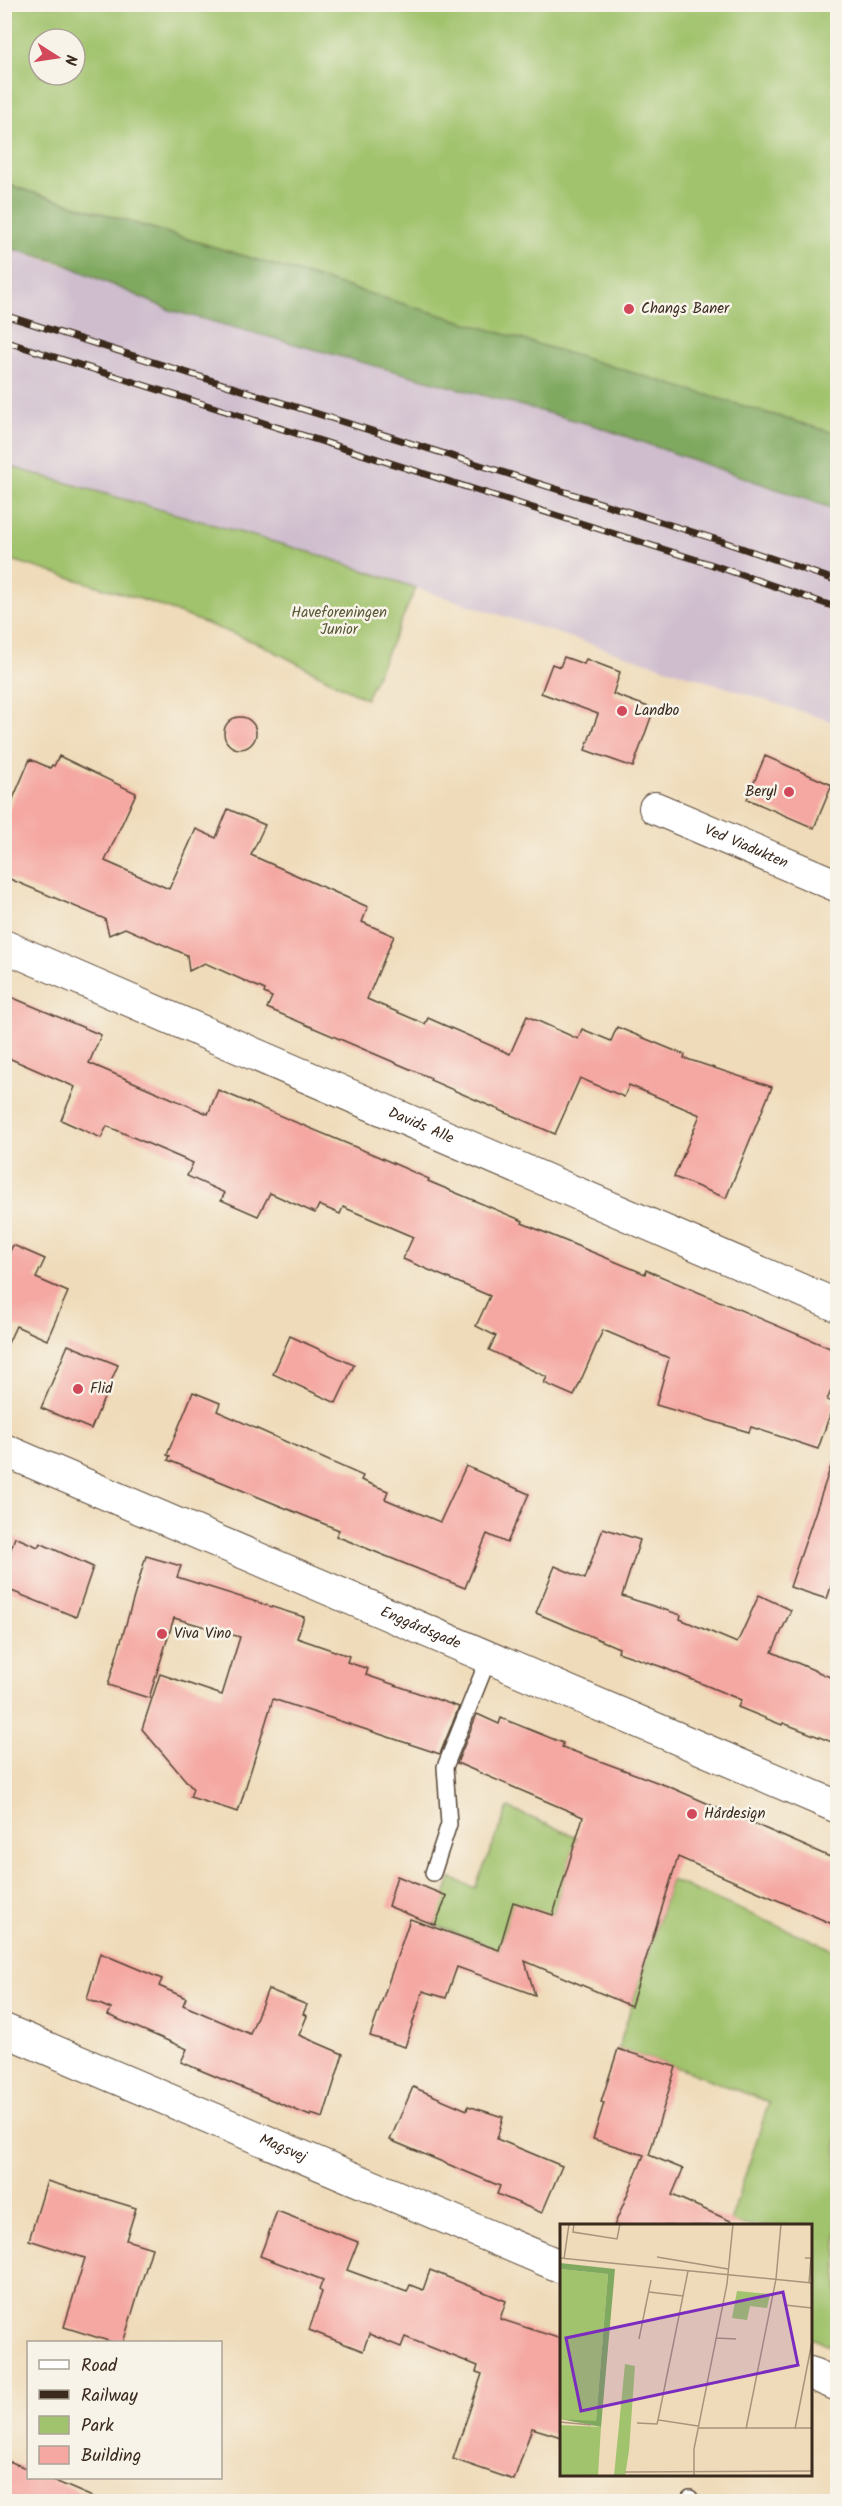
<svg xmlns="http://www.w3.org/2000/svg" width="842" height="2506" viewBox="0 0 842 2506" font-family="Kalam,sans-serif">
  <style>
    .industrial { fill: #cfbdce }
    .green { fill: #a1c36d; stroke: #6e7646; stroke-width: 1.5; fill-rule: evenodd }
    .forest { fill: #80a960; stroke: #5e6a3f; stroke-width: 1.5 }
    .building { fill: #f5a7a2 }
    .lines { fill: none; stroke-linecap: round; stroke-linejoin: round }
    .lane-casing { stroke: #564535; stroke-width: 18 }
    .street-casing { stroke: #564535; stroke-width: 34 }
    .lane { stroke: #fff; stroke-width: 15 }
    .street { stroke: #fff; stroke-width: 32 }
    .rail-casing { stroke: #3b2a1e; stroke-width: 7 }
    .rail { stroke: #f7f3e8; stroke-width: 4.5; stroke-dasharray: 14; stroke-linecap: butt }
    .poi-dot { fill: #d1495b; stroke: #f7f3e8; stroke-width: 2 }
    .labels { text-anchor: middle; dominant-baseline: central; stroke-width: 5; stroke-linejoin: round; paint-order: stroke }
    .poi-label { font-size: 15px; fill: #3b2a1e; stroke: #f7f3e8; text-anchor: start }
    .park-label { font-size: 15px; fill: #5a5836; stroke: #f7f3e8 }
    .street-label { font-size: 15px; fill: #3b2a1e; stroke: #f7f3e8 }
    .inset-road { fill: none; stroke: #a7947b; stroke-width: 1.5 }
    .view { fill: #7b2cbf; fill-opacity: 0.15; stroke: #7b2cbf; stroke-width: 3 }
    .inset-edge { fill: none; stroke: #3b2a1e; stroke-width: 3 }
  </style>
  <rect width="100%" height="100%" fill="#f7f3e8"/>
  <filter id="ink" filterUnits="userSpaceOnUse"><feTurbulence type="fractalNoise" baseFrequency=".0167" numOctaves="2"/><feDisplacementMap in="SourceGraphic" scale="12" xChannelSelector="R" yChannelSelector="G"/><feConvolveMatrix kernelMatrix="1 2 1 2 8 2 1 2 1" color-interpolation-filters="sRGB"/></filter>
  <filter id="wash" filterUnits="userSpaceOnUse"><feTurbulence type="fractalNoise" baseFrequency=".008" numOctaves="4" result="noise"/><feDisplacementMap in="SourceGraphic" scale="24" xChannelSelector="R" yChannelSelector="G"/><feGaussianBlur stdDeviation="1.35" result="paint"/><feColorMatrix in="noise" values="0 0 0 0 0 0 0 0 0 0 0 0 0 0 0 0 0 1.4 0 .05"/><feComposite in="paint" operator="in"/></filter>
  <g filter="url(#wash)">
    <rect width="100%" height="100%" fill="#efdbb9"/>
    <polygon class="industrial" points="4,247 596,426 837,510 837,723 416,588 316,554 5,465"/>
    <g class="green">
      <path d="M4,5H837V434L5,184ZM39,39H75V75H39Z"/>
      <polygon points="4,465 316,554 416,588 366,699 262,645 150,602 5,558"/>
      <polygon points="508,1808 577,1837 553,1915 513,1903 499,1950 435,1925 451,1878 475,1888"/>
      <polygon points="671,1880 837,1951 837,2348 811,2338 810,2226 729,2225 769,2102 676,2067 618,2049"/>
    </g>
    <polygon class="forest" points="4,184 837,434 837,510 596,426 170,310 60,262 5,247"/>
    <g id="blocks">
      <g class="building">
        <polygon points="564,657 584,664 586,659 620,672 613,694 654,709 633,767 585,750 598,714 541,693 552,664 560,667"/>
        <circle cx="240" cy="733" r="16"/>
        <polygon points="59,756 136,793 105,861 169,889 196,829 216,838 228,809 265,825 251,855 368,907 362,922 394,936 367,999 425,1024 428,1018 510,1054 527,1016 578,1039 582,1029 611,1041 617,1027 685,1055 684,1058 772,1087 726,1198 674,1177 700,1115 629,1085 624,1097 580,1078 555,1134 430,1080 431,1078 267,1008 272,997 264,993 265,990 205,963 189,971 187,955 125,928 109,935 105,919 5,877 4,820 30,759 50,768 52,765 54,766"/>
        <polygon points="765,756 832,785 814,828 747,799"/>
        <polygon points="4,994 101,1035 89,1063 208,1114 218,1090 377,1156 429,1179 428,1181 523,1221 522,1223 645,1274 646,1270 837,1351 837,1377 827,1400 834,1403 818,1449 751,1427 749,1432 656,1405 669,1358 603,1330 574,1396 544,1383 547,1377 489,1350 496,1336 476,1326 490,1296 403,1259 413,1237 343,1207 340,1214 319,1205 315,1213 270,1193 258,1216 221,1200 225,1193 187,1176 193,1163 107,1126 101,1138 61,1120 75,1087 4,1056"/>
        <polygon points="13,1245 45,1259 36,1278 68,1292 47,1340 16,1326 4,1352 4,1264"/>
        <polygon points="290,1336 354,1365 336,1403 273,1374"/>
        <polygon points="68,1345 118,1365 91,1429 41,1408"/>
        <polygon points="193,1392 220,1403 217,1411 363,1476 361,1480 388,1491 385,1499 440,1522 466,1466 529,1494 507,1543 487,1534 465,1588 336,1536 339,1530 168,1460 170,1456 167,1455"/>
        <polygon points="832,1463 837,1464 837,1568 827,1599 790,1587"/>
        <polygon points="603,1528 640,1540 622,1596 681,1615 680,1619 737,1643 759,1595 791,1610 772,1652 837,1680 837,1744 783,1723 782,1725 738,1707 741,1700 662,1667 618,1652 619,1648 536,1613 555,1566 585,1579"/>
        <polygon points="15,1537 38,1547 40,1543 93,1567 76,1617 4,1588 4,1569"/>
        <polygon points="146,1556 181,1566 177,1577 304,1617 297,1638 349,1656 347,1662 368,1669 366,1675 459,1707 440,1754 273,1699 238,1812 190,1797 193,1789 142,1729 160,1674 222,1695 240,1637 174,1618 149,1698 108,1685"/>
        <polygon points="477,1714 499,1724 501,1718 563,1743 562,1747 670,1787 837,1860 837,1926 678,1857 631,2006 525,1961 535,1995 457,1967 446,1998 423,1991 405,2047 370,2036 410,1919 499,1950 513,1902 553,1915 583,1817 457,1763"/>
        <polygon points="397,1876 447,1896 435,1925 388,1906"/>
        <polygon points="100,1953 162,1979 159,1986 186,1998 183,2005 250,2034 268,1989 307,2005 303,2014 307,2016 299,2035 343,2054 323,2118 311,2114 310,2116 181,2062 187,2049 108,2015 111,2009 87,1999"/>
        <polygon points="618,2049 676,2067 649,2155 683,2169 672,2195 742,2226 614,2226 644,2155 593,2139 604,2103 601,2102"/>
        <polygon points="413,2087 467,2110 468,2106 503,2117 497,2139 562,2166 542,2213 497,2194 500,2186 390,2140"/>
        <polygon points="47,2181 136,2208 126,2240 152,2248 123,2343 115,2343 64,2327 85,2258 29,2240"/>
        <polygon points="277,2211 358,2242 347,2270 407,2292 410,2285 423,2290 430,2270 506,2301 500,2319 561,2339 561,2437 532,2428 514,2480 453,2459 482,2374 476,2372 478,2366 405,2337 401,2347 369,2334 363,2351 309,2330 322,2292 319,2290 323,2280 260,2256"/>
        <polygon points="4,2459 28,2469 28,2478 48,2478 104,2502 4,2502"/>
      </g>
    </g>
  </g>
  <g filter="url(#ink)">
    <use href="#blocks" fill-opacity="0" stroke="#564535" stroke-width="1.5"/>
    <g class="lines">
      <defs>
        <g id="lane">
          <polyline points="433,1873 449,1824 445,1767 489,1657"/>
          <polyline points="689,2502 690,2498"/>
        </g>
        <g id="street">
          <path id="s1" d="M655,808L838,886"/>
          <path id="s2" d="M4,946L838,1306"/>
          <path id="s3" d="M4,1450L838,1807"/>
          <path id="s4" d="M4,2030L562,2267"/>
          <polyline points="810,2373 838,2385"/>
        </g>
      </defs>
      <use href="#lane" class="lane-casing"/>
      <use href="#street" class="street-casing"/>
      <use href="#lane" class="lane"/>
      <use href="#street" class="street"/>
      <defs>
        <g id="rail">
          <polyline points="4,315 718,540 838,581"/>
          <polyline points="4,341 710,564 838,608"/>
        </g>
      </defs>
      <use href="#rail" class="rail-casing"/>
      <use href="#rail" class="rail"/>
    </g>
  </g>
  <g class="poi-dot">
    <circle cx="629" cy="309" r="6"/>
    <circle cx="622" cy="711" r="6"/>
    <circle cx="789" cy="792" r="6"/>
    <circle cx="78" cy="1389" r="6"/>
    <circle cx="162" cy="1634" r="6"/>
    <circle cx="692" cy="1814" r="6"/>
  </g>
  <g class="labels">
    <g class="poi-label">
      <text x="641" y="309">Changs Baner</text>
      <text x="634" y="711">Landbo</text>
      <text x="777" y="792" text-anchor="end">Beryl</text>
      <text x="90" y="1389">Flid</text>
      <text x="174" y="1634">Viva Vino</text>
      <text x="704" y="1814">Hårdesign</text>
    </g>
    <g class="park-label">
      <text x="339" y="613">Haveforeningen<tspan x="339" dy="17">Junior</tspan></text>
    </g>
    <g class="street-label">
      <text stroke="none"><textPath href="#s1" startOffset="99">Ved Viadukten</textPath></text>
      <text stroke="none"><textPath href="#s2" startOffset="454">Davids Alle</textPath></text>
      <text stroke="none"><textPath href="#s3" startOffset="453">Enggårdsgade</textPath></text>
      <text stroke="none"><textPath href="#s4" startOffset="303">Magsvej</textPath></text>
    </g>
  </g>
  <g transform="translate(560 2224)">
    <rect width="252" height="252" fill="#efdbb9"/>
    <path d="M0,45L48,50L36,198L0,195ZM177,67L210,70L207,84L190,82L187,96L172,94ZM65,140L75,142L69,227L65,252H54ZM0,201L41,203L38,252H0Z" fill="#a1c36d"/>
    <path d="M0,39L55,45L41,203L0,195L36,197L48,50L0,45Z" fill="#80a960"/>
    <path class="inset-road" d="M14,0L13,8L57,15L60,0M97,33L168,45M0,34L252,59M245,34H251L249,59M4,35L9,0M128,47L98,196L138,202M89,68L123,72M225,81L252,84M156,114L176,115M79,115L91,56M0,198L31,201M77,199L97,200L98,196M138,204H252M186,205L216,55L221,0M235,205L252,118M65,248L252,247M134,252V225L167,60L173,0"/>
    <path class="view" d="M223,68L238,141L21,187L6,114Z"/>
    <rect width="252" height="252" class="inset-edge"/>
  </g>
  <rect width="842" height="2506" fill="none" stroke="#f7f3e8" stroke-width="24"/>
  <rect x="27" y="2341" width="195" height="138" fill="#f7f3e8" stroke="#aca397" stroke-width="1.5"/>
  <rect x="39" y="2360" width="30" height="9" fill="#ffffff" stroke="#aca397" stroke-width="1.5"/>
  <text x="81" y="2371" font-size="18" fill="#3b2a1e">Road</text>
  <rect x="39" y="2390" width="30" height="9" fill="#3b2a1e" stroke="#aca397" stroke-width="1.5"/>
  <text x="81" y="2401" font-size="18" fill="#3b2a1e">Railway</text>
  <rect x="39" y="2416" width="30" height="18" fill="#a1c36d" stroke="#aca397" stroke-width="1.5"/>
  <text x="81" y="2431" font-size="18" fill="#3b2a1e">Park</text>
  <rect x="39" y="2446" width="30" height="18" fill="#f5a7a2" stroke="#aca397" stroke-width="1.5"/>
  <text x="81" y="2461" font-size="18" fill="#3b2a1e">Building</text>
  <g transform="translate(57 57) rotate(102)"><circle r="28" fill="#f7f3e8" stroke="#aca397" stroke-width="1.5"/>
  <path d="M0-4.5L10 22L0 15L-10 22Z" fill="#d1495b"/>
  <text y="-9" font-size="16" font-weight="bold" text-anchor="middle" fill="#3b2a1e">N</text>
  </g>
</svg>
